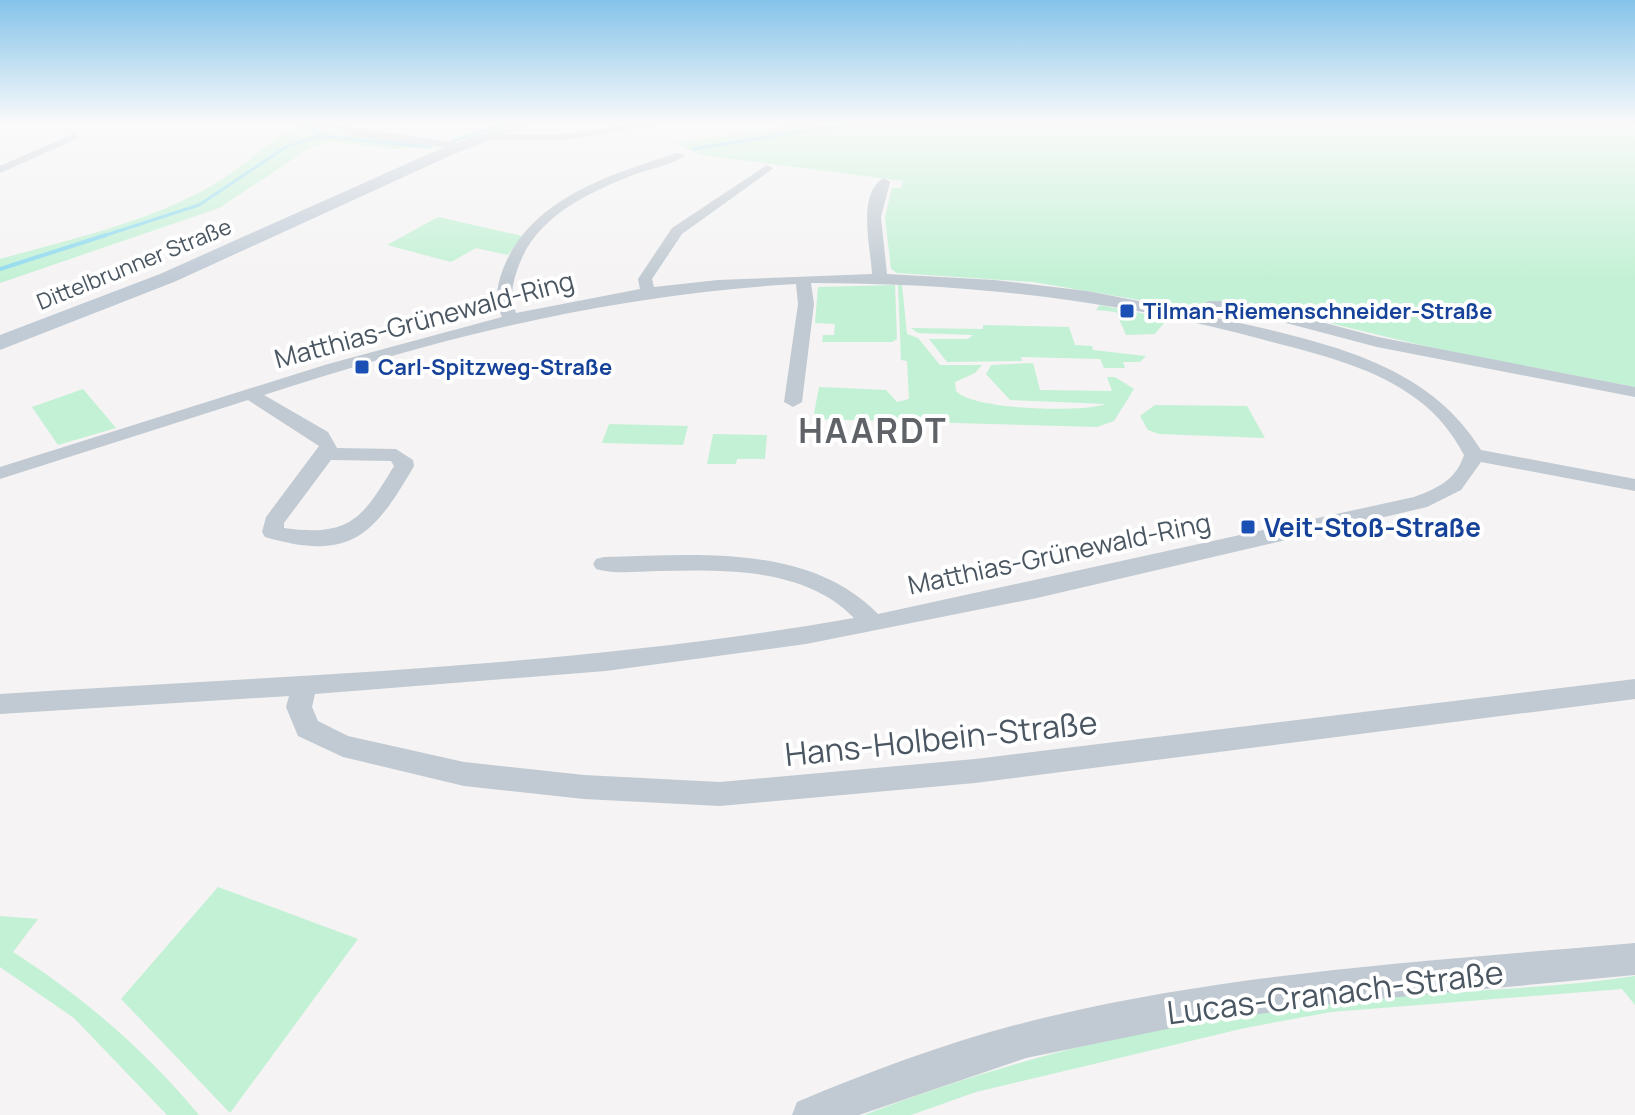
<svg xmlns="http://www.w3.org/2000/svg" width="1635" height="1115" viewBox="0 0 1635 1115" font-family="Manrope,sans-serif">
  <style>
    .green { fill: #c3f1d5 }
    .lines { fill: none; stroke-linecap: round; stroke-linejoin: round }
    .stream-far1 { stroke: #90daee; stroke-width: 3 }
    .stream { stroke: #90daee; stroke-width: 4 }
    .street { fill: #c1cad2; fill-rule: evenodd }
    .secondary { fill: #c1cbd6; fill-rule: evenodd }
    .transit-dot { fill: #1a4fb4; stroke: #fff; stroke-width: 3 }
    .labels { text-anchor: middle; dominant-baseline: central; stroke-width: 8; stroke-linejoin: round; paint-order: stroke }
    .far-street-label { font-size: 22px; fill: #4a5661; stroke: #fff }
    .far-transit-label { font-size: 22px; font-weight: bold; fill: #164399; stroke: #fff; text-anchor: start }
    .street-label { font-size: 26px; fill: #4a5661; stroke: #fff }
    .transit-label { font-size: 26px; font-weight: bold; fill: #164399; stroke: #fff; text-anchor: start }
    .near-street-label { font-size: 32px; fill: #4a5661; stroke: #fff }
    .district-label { font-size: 34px; font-weight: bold; letter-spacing: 2px; fill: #5f6368; stroke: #fff }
  </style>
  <rect width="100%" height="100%" fill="#f5f3f3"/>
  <g class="green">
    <path d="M295,124H326L342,134L436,147L393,149L333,142L313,146L219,208L0,283V259C68,240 141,224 204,190C232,175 258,152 283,133L295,129Z"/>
    <polygon points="799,124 1635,124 1635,387 1441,350 1238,301 1175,306 1033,282 897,273 891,269 885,217 892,188 901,188 903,181 701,155 674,143"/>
    <polygon points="438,217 522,236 508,255 476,248 451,262 387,245"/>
    <polygon points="895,285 897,339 892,342 822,342 823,335 834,335 835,324 815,323 818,287"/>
    <path d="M898,285H902L907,334L918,338L940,365H982L975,373L955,382L956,391C972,410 1082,413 1106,404L1010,400L986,374L991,365L1033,363L1040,390L1112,391L1107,377H1115L1134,389L1114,421L1097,427L813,419L819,387L886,390L897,402L909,399L907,361L901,360Z"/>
    <polygon points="1100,305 1166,318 1157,317 1156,321 1164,323 1155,334 1126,335 1116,312 1096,310"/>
    <polygon points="983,325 1069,327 1075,345 1092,346 1093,350 1146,356 1140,362 1123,362 1125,368 1104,368 1100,359 1021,357 1022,361 947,362 929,339 968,339 973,335 918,333 911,328 983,329"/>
    <polygon points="83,389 116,428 58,445 32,407"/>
    <polygon points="1155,405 1247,406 1265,438 1159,434 1148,430 1140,416"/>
    <polygon points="609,424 688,426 683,445 602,443"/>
    <polygon points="713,434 767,435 765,459 737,459 736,464 707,464"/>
    <polygon points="218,887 358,939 230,1113 121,999"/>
    <path d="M0,916L38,919L13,952C82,996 146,1051 199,1115H167L74,1018L0,967Z"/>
    <path d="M1635,976V1005L1622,989L1331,1012L1245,1028L976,1092L911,1115H864C1024,1053 1187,1017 1357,999C1450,990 1543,990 1635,976Z"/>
  </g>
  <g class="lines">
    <g class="stream-far1">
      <polyline points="307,124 320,136"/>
      <polyline points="453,141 504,124"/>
      <polyline points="693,149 849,124"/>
      <polyline points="100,237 199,205 286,147 320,136 430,147"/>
    </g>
    <polyline class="stream" points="0,269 106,235"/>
    <g class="street">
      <polygon points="327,124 459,143 464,146 459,149 356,137"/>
      <polygon points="637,124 662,124 567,140 485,140 480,137 485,134 567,134"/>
      <polygon points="75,133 79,138 0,173 0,166"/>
      <path d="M676,153L686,155C673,164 654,168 639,173C593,190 537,215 519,265C513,281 509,296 516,313L640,289L638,279L672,228L767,165L773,168L771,170L682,234L652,279L654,287L718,280L872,274C871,249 856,193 884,178L890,182L881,217L887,274L995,280L1087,291L1185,310L1210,301L1245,302L1378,337L1635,387V397L1377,347L1245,312L1212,311L1202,314C1303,339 1423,354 1481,450L1635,479V491L1481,462L1461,490L1427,507L1037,598L806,644L606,671L315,694L312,707L318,721L348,736L464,762L584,775L720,782L975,759L1635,679V699L975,783L720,806L584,799L464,786L343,757L298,736L286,707L289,696L0,714V694C285,675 571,668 854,618C805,567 724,570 659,571C639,571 615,575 596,569L593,564L596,559L604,557C696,555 808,543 878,614L1414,497C1438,488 1456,480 1464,455C1450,429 1433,409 1408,393C1368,366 1318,354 1272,342C1120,300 968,283 811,283L814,304L802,402L793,407L784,402L798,304L796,284C607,295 444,337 264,395L328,432L337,448L396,449L413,460L414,466C374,535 351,562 265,537L262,532L266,517L319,446L248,400L0,479V467L328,364L502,317C494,300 497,285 503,269C531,198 610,175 676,153ZM331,460L391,461L394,466C362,519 350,537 284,528V523Z"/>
      <path d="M1635,943V975L1345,1002L1201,1022L1026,1058L859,1115H792L797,1102C880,1067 968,1035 1056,1015C1246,971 1442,960 1635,943Z"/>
    </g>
    <polygon class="secondary" points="510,124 532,124 454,154 174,282 0,350 0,335 160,274 442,148"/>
  </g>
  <linearGradient id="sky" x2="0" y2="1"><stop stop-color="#85c3ea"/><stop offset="0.44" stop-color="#fafafa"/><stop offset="1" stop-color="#fafafa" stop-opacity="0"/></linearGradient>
  <rect width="1635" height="280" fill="url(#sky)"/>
  <g class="transit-dot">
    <rect x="1119" y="303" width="16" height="16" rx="4"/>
    <rect x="354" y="359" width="16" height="16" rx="4"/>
    <rect x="1240" y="519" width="16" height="16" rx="4"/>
  </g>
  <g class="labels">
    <g class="far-street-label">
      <text transform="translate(134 264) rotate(-22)">Dittelbrunner Straße</text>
    </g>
    <g class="far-transit-label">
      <text x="1143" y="311">Tilman-Riemenschneider-Straße</text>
      <text x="378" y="367">Carl-Spitzweg-Straße</text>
    </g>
    <g class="street-label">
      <text transform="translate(424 319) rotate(-15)">Matthias-Grünewald-Ring</text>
      <text transform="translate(1059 553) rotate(-12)">Matthias-Grünewald-Ring</text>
    </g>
    <g class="transit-label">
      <text x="1264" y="527">Veit-Stoß-Straße</text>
    </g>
    <g class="near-street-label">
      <text transform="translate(941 738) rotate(-6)">Hans-Holbein-Straße</text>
      <text transform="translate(1335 992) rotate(-7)">Lucas-Cranach-Straße</text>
    </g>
    <g class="district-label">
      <text x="873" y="430">HAARDT</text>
    </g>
  </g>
</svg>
